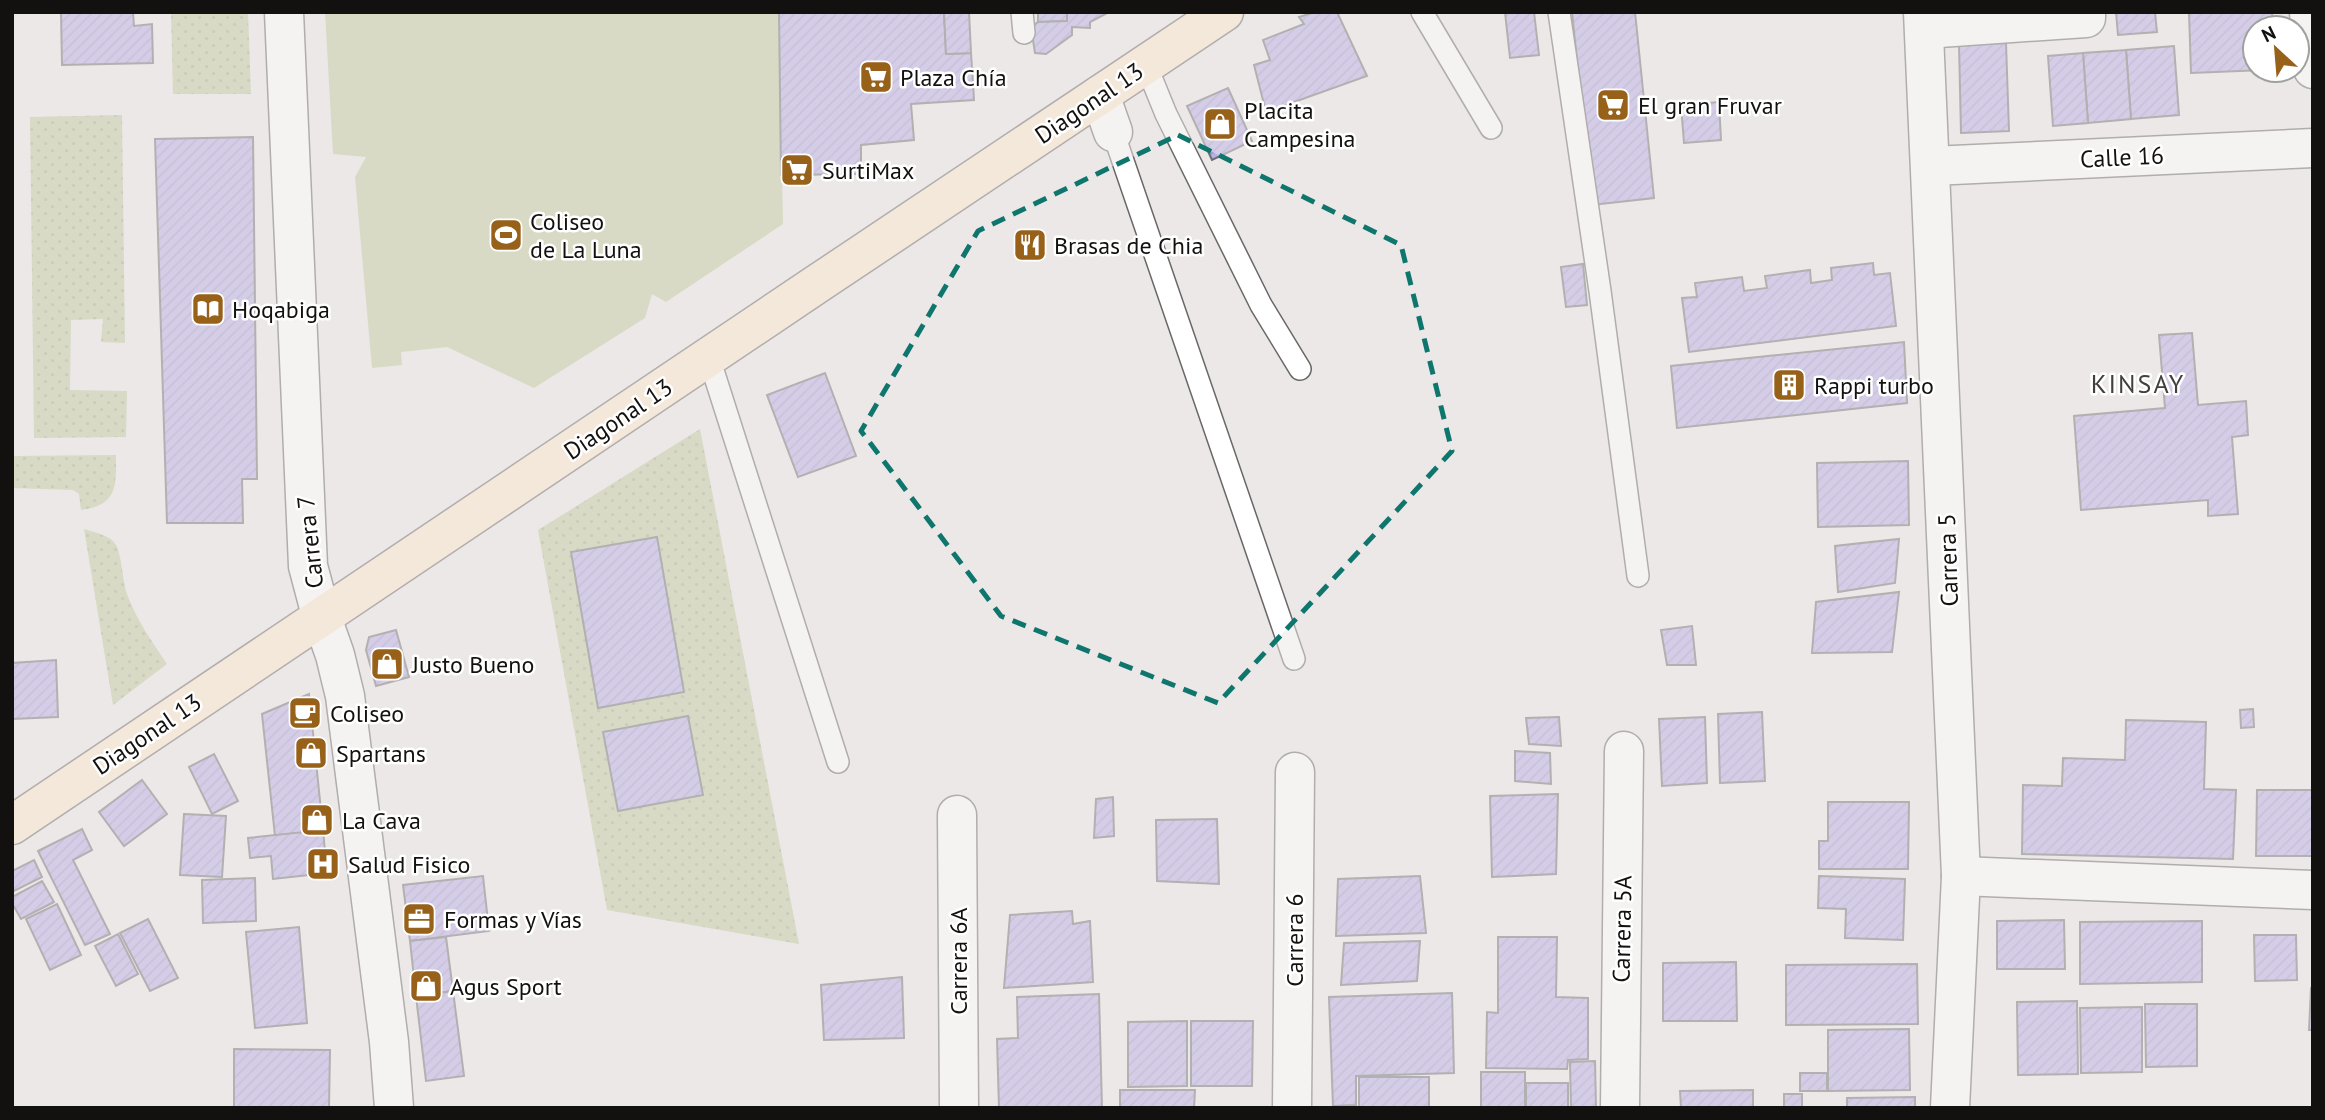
<svg xmlns="http://www.w3.org/2000/svg" width="2325" height="1120" viewBox="0 0 2325 1120" font-family="'PT Sans',sans-serif">
  <style>
    .grass { fill: url(#grass-dots) }
    .garden { fill: #bec99c }
    .building { fill: url(#building-hatch); stroke: #6d6d70; stroke-width: 2 }
    .lines { fill: none; stroke-linecap: round; stroke-linejoin: round }
    .service-casing { stroke: #6a6766; stroke-width: 24 }
    .minor-casing { stroke: #6a6766; stroke-width: 41 }
    .tertiary-casing { stroke: #6a6766; stroke-width: 41 }
    .secondary-casing { stroke: #6a6766; stroke-width: 41 }
    .service { stroke: #fff; stroke-width: 21 }
    .minor { stroke: #fff; stroke-width: 38 }
    .tertiary { stroke: #fff; stroke-width: 38 }
    .secondary { stroke: #fce8cc; stroke-width: 38 }
    .marked { fill: none; stroke: #0f766e; stroke-width: 5; stroke-dasharray: 14 9; stroke-linejoin: round }
    .labels { text-anchor: middle; dominant-baseline: central; stroke-width: 5; stroke-linejoin: round; paint-order: stroke }
    .poi-label { font-size: 24px; fill: #121110; stroke: #fff; text-anchor: start }
    .street-label { font-size: 24px; fill: #121110; stroke: #fff }
    .neighbourhood-label { font-size: 26px; letter-spacing: 2px; fill: #423f3e; stroke: #fff }
  </style>
  <defs>
    <pattern id="grass-dots" width="8" height="8" patternUnits="userSpaceOnUse" patternTransform="scale(1.75)"><rect width="8" height="8" fill="#bec99c"/><path d="M2 2h.1M6 6h.1" fill="none" stroke="#a2ac85" stroke-width="1.8" stroke-linecap="round"/></pattern>
    <pattern id="building-hatch" width="6" height="6" patternUnits="userSpaceOnUse" patternTransform="scale(1.75)"><rect width="6" height="6" fill="#b8aee9"/><path d="M-1 1l2-2M0 6l6-6M5 7l2-2" fill="none" stroke="#9d95c7"/></pattern>
  </defs>
  <rect width="100%" height="100%" fill="#ece8e7"/>
  <g class="grass">
    <polygon points="171,12 248,12 251,94 173,94"/>
    <polygon points="122,115 125,343 101,342 103,319 71,320 70,390 127,391 126,437 34,438 30,117"/>
    <polygon points="700,429 799,944 607,910 538,530"/>
    <path d="M116,455C116,486 118,505 81,510L79,494L73,490L12,488V456Z"/>
    <path d="M84,529C93,532 106,534 114,542C122,551 122,580 127,594C136,619 152,642 167,664L113,705Z"/>
  </g>
  <polygon class="garden" points="325,12 779,12 783,224 666,302 652,294 645,318 534,388 447,347 401,352 402,365 372,368 355,177 366,157 333,154"/>
  <g class="building">
    <polygon points="61,12 133,12 134,26 152,24 153,63 62,65"/>
    <polygon points="779,12 944,12 946,54 971,53 974,100 911,104 914,140 861,145 861,174 781,175"/>
    <polygon points="944,12 969,12 971,53 946,54"/>
    <polygon points="1038,12 1067,12 1067,21 1038,22"/>
    <polygon points="1067,12 1109,12 1090,22 1090,28 1072,27 1072,35 1046,54 1035,53 1031,27 1038,22 1067,21"/>
    <polygon points="1315,12 1337,12 1367,76 1266,112 1254,65 1270,60 1263,40 1304,24 1299,17"/>
    <polygon points="1505,12 1534,12 1539,55 1510,58"/>
    <polygon points="1572,12 1635,12 1654,198 1592,205"/>
    <polygon points="2116,12 2155,12 2157,32 2118,35"/>
    <polygon points="2189,12 2272,12 2273,28 2255,28 2255,70 2265,70 2191,73"/>
    <polygon points="2006,43 2009,131 1961,133 1959,44"/>
    <polygon points="2174,46 2179,115 2131,119 2126,50"/>
    <polygon points="2126,50 2131,119 2088,123 2083,53"/>
    <polygon points="2083,53 2088,123 2053,126 2048,56"/>
    <polygon points="1228,88 1252,141 1212,160 1187,106"/>
    <polygon points="1719,102 1721,140 1684,143 1681,105"/>
    <polygon points="253,137 257,479 242,479 243,523 167,523 155,139"/>
    <polygon points="1873,263 1874,275 1890,273 1896,326 1689,352 1682,298 1697,297 1695,283 1742,277 1744,291 1767,288 1765,276 1810,270 1811,283 1832,280 1831,268"/>
    <polygon points="1583,264 1587,305 1566,307 1561,267"/>
    <polygon points="2192,333 2198,405 2246,401 2248,435 2232,437 2238,514 2208,516 2208,500 2081,510 2074,416 2165,408 2159,335"/>
    <polygon points="1904,342 1907,403 1677,428 1671,366"/>
    <polygon points="825,373 856,456 798,477 767,395"/>
    <polygon points="1908,461 1909,525 1818,527 1817,463"/>
    <polygon points="657,537 684,692 598,708 571,552"/>
    <polygon points="1899,539 1895,583 1838,592 1835,546"/>
    <polygon points="1899,592 1892,652 1812,653 1816,602"/>
    <polygon points="1692,626 1696,665 1667,665 1661,630"/>
    <polygon points="396,630 409,677 376,686 366,650 369,637"/>
    <polygon points="56,660 58,717 12,719 12,663"/>
    <polygon points="309,694 323,830 275,836 262,714"/>
    <polygon points="2253,709 2254,727 2241,728 2240,710"/>
    <polygon points="1762,712 1765,781 1720,783 1718,714"/>
    <polygon points="688,716 703,795 618,811 603,732"/>
    <polygon points="1559,717 1561,746 1529,744 1526,718"/>
    <polygon points="1705,717 1707,783 1662,786 1659,719"/>
    <polygon points="2126,720 2206,722 2204,789 2236,790 2233,859 2022,854 2023,785 2062,786 2063,758 2125,760"/>
    <polygon points="1515,751 1550,753 1551,784 1515,781"/>
    <polygon points="214,754 238,801 212,814 189,767"/>
    <polygon points="142,780 167,814 124,846 99,812"/>
    <polygon points="2257,790 2313,790 2313,856 2256,856"/>
    <polygon points="1558,794 1556,874 1492,877 1490,796"/>
    <polygon points="1113,797 1114,836 1094,838 1096,799"/>
    <polygon points="1828,802 1909,802 1908,869 1819,869 1819,841 1828,841"/>
    <polygon points="184,814 226,816 222,877 180,875"/>
    <polygon points="1217,819 1219,884 1157,881 1156,820"/>
    <polygon points="82,829 92,850 73,860 110,934 85,945 38,851"/>
    <polygon points="323,830 327,873 273,879 271,856 250,858 248,838"/>
    <polygon points="34,860 42,877 12,892 12,871"/>
    <polygon points="483,876 489,931 410,941 403,885"/>
    <polygon points="1420,876 1426,933 1336,936 1338,879"/>
    <polygon points="1819,876 1905,879 1903,940 1845,938 1846,909 1818,908"/>
    <polygon points="255,878 256,921 203,923 202,880"/>
    <polygon points="42,881 54,902 21,919 12,903 12,897"/>
    <polygon points="57,904 81,955 50,970 26,919"/>
    <polygon points="1072,911 1073,924 1090,921 1093,982 1004,988 1010,915"/>
    <polygon points="148,919 178,978 150,991 120,933"/>
    <polygon points="2064,920 2065,969 1997,969 1997,921"/>
    <polygon points="2202,921 2202,982 2080,984 2080,922"/>
    <polygon points="299,927 307,1023 255,1028 246,932"/>
    <polygon points="118,934 138,974 116,986 95,946"/>
    <polygon points="2254,935 2296,935 2297,980 2255,981"/>
    <polygon points="446,937 453,991 416,996 410,941"/>
    <polygon points="1498,937 1557,937 1556,997 1588,998 1588,1059 1568,1060 1567,1069 1486,1068 1487,1012 1498,1013"/>
    <polygon points="1420,941 1417,981 1341,985 1344,943"/>
    <polygon points="1736,962 1737,1021 1663,1021 1663,963"/>
    <polygon points="1917,964 1918,1024 1786,1025 1786,965"/>
    <polygon points="902,977 904,1038 824,1040 821,985"/>
    <polygon points="2311,988 2313,988 2313,1030 2309,1030"/>
    <polygon points="453,991 464,1076 426,1081 416,996"/>
    <polygon points="1452,993 1454,1073 1356,1076 1356,1105 1333,1106 1329,997"/>
    <polygon points="1099,994 1102,1108 999,1108 997,1039 1018,1038 1017,997"/>
    <polygon points="2077,1001 2078,1074 2018,1075 2017,1002"/>
    <polygon points="2145,1004 2197,1004 2197,1066 2146,1067"/>
    <polygon points="2142,1007 2142,1072 2081,1073 2080,1008"/>
    <polygon points="1187,1021 1187,1086 1128,1087 1128,1022"/>
    <polygon points="1191,1021 1253,1021 1252,1086 1191,1086"/>
    <polygon points="1909,1029 1910,1090 1828,1091 1828,1030"/>
    <polygon points="234,1049 330,1050 329,1108 234,1108"/>
    <polygon points="1595,1061 1596,1108 1571,1108 1570,1062"/>
    <rect x="1481" y="1072" width="44" height="36"/>
    <rect x="1800" y="1073" width="27" height="18"/>
    <rect x="1359" y="1077" width="70" height="31"/>
    <rect x="1526" y="1083" width="42" height="25"/>
    <polygon points="1120,1090 1195,1090 1194,1108 1120,1108"/>
    <polygon points="1753,1090 1753,1108 1681,1108 1680,1091"/>
    <rect x="1784" y="1094" width="18" height="14"/>
    <polygon points="1915,1097 1915,1108 1847,1108 1847,1098"/>
  </g>
  <g class="lines">
    <defs>
      <g id="service">
        <polyline points="1022,12 1024,33"/>
        <polyline points="1422,12 1491,128"/>
        <polyline points="1559,12 1600,291 1638,576"/>
        <polyline points="1146,65 1166,114 1261,305 1300,369"/>
        <polyline points="1113,132 1294,659"/>
        <polyline points="709,358 838,762"/>
      </g>
      <g id="minor">
        <polyline points="1923,12 1961,876 1950,1108"/>
        <polyline points="2309,12 2313,69"/>
        <polyline points="1925,29 2086,18 2086,12"/>
        <polyline points="1100,95 1113,132"/>
        <polyline points="1932,166 2313,148"/>
        <polyline points="957,815 959,1108"/>
        <polyline points="1961,876 2313,890"/>
        <polyline points="1292,1108 1295,772"/>
        <polyline points="1620,1108 1624,751"/>
      </g>
      <polyline id="tertiary" points="284,12 308,566 321,615 335,655 345,696 389,1042 394,1108"/>
      <path id="secondary" d="M12,825C414,551 820,283 1224,12"/>
    </defs>
    <use href="#service" class="service-casing"/>
    <use href="#minor" class="minor-casing"/>
    <use href="#tertiary" class="tertiary-casing"/>
    <use href="#secondary" class="secondary-casing"/>
    <use href="#service" class="service"/>
    <use href="#minor" class="minor"/>
    <use href="#tertiary" class="tertiary"/>
    <use href="#secondary" class="secondary"/>
  </g>
  <path d="M0 0H2325V1120H0ZM1178,135L1401,245L1452,451L1218,703L1001,616L861,431L978,231Z" fill="#ece8e7" fill-opacity=".55" fill-rule="evenodd"/>
  <path class="marked" d="M1178,135L1401,245L1452,451L1218,703L1001,616L861,431L978,231Z"/>
  <defs>
    <symbol id="supermarket-square" viewBox="-11 -11 22 22"><rect x="-9" y="-9" width="18" height="18" rx="4" fill="#97611a" stroke="#fff"/><path d="M-6-5.5h2.5l.6 2H6L4.5 2H-2.5L-4.4-4H-6ZM-1.5 3.2a1.3 1.3 0 1 0 .1 0ZM3 3.2a1.3 1.3 0 1 0 .1 0Z" fill="#fff"/></symbol>
    <symbol id="shop-square" viewBox="-11 -11 22 22"><rect x="-9" y="-9" width="18" height="18" rx="4" fill="#97611a" stroke="#fff"/><path d="M-5-2.5h2.3a2.7 3.5 0 0 1 5.4 0H5L5.5 6h-11ZM-1.5-2.5h3a1.5 2.3 0 0 0-3 0Z" fill="#fff"/></symbol>
    <symbol id="stadium-square" viewBox="-11 -11 22 22"><rect x="-9" y="-9" width="18" height="18" rx="4" fill="#97611a" stroke="#fff"/><path d="M0-5a6.5 5 0 1 0 0 10a6.5 5 0 1 0 0-10ZM-3.5-1.8h7v3.6h-7Z" fill="#fff"/></symbol>
    <symbol id="restaurant-square" viewBox="-11 -11 22 22"><rect x="-9" y="-9" width="18" height="18" rx="4" fill="#97611a" stroke="#fff"/><path d="M-5-6h1v4h1v-4h1v4h1v-4h1v5L-1.5 .5V6h-2V.5L-5-1ZM5-6V6H3V1.5H1.5Q1.5-4 5-6Z" fill="#fff"/></symbol>
    <symbol id="library-square" viewBox="-11 -11 22 22"><rect x="-9" y="-9" width="18" height="18" rx="4" fill="#97611a" stroke="#fff"/><path d="M-6-4Q-3-5.5-.7-3.5V5Q-3 3-6 4ZM6-4Q3-5.5 .7-3.5V5Q3 3 6 4Z" fill="#fff"/></symbol>
    <symbol id="building-square" viewBox="-11 -11 22 22"><rect x="-9" y="-9" width="18" height="18" rx="4" fill="#97611a" stroke="#fff"/><path d="M-4-6H4V6H1V3H-1V6H-4ZM-2.5-4.3h1.7v1.8h-1.7ZM.8-4.3h1.7v1.8H.8ZM-2.5-1h1.7V.8h-1.7ZM.8-1h1.7V.8H.8Z" fill="#fff"/></symbol>
    <symbol id="cafe-square" viewBox="-11 -11 22 22"><rect x="-9" y="-9" width="18" height="18" rx="4" fill="#97611a" stroke="#fff"/><path d="M-5.5-4.5H6V0H3Q3 3.5 0 3.5H-2.5Q-5.5 3.5-5.5 0ZM3-3.2v2h1.7v-2ZM-6 4.5H4V6H-6Z" fill="#fff"/></symbol>
    <symbol id="hospital-square" viewBox="-11 -11 22 22"><rect x="-9" y="-9" width="18" height="18" rx="4" fill="#97611a" stroke="#fff"/><path d="M-5-5h3v3.5h4V-5h3V5h-3V1.5h-4V5h-3Z" fill="#fff"/></symbol>
    <symbol id="office-square" viewBox="-11 -11 22 22"><rect x="-9" y="-9" width="18" height="18" rx="4" fill="#97611a" stroke="#fff"/><path d="M-6-3h4V-5.5h4V-3h4V5H-6ZM-1-4.5V-3h2v-1.5ZM-6 0V1H6V0Z" fill="#fff"/></symbol>
  </defs>
  <g fill-rule="evenodd">
    <use href="#supermarket-square" x="857" y="58" width="38" height="38"/>
    <use href="#supermarket-square" x="1594" y="86" width="38" height="38"/>
    <use href="#shop-square" x="1201" y="105" width="38" height="38"/>
    <use href="#supermarket-square" x="778" y="151" width="38" height="38"/>
    <use href="#stadium-square" x="487" y="216" width="38" height="38"/>
    <use href="#restaurant-square" x="1011" y="226" width="38" height="38"/>
    <use href="#library-square" x="189" y="290" width="38" height="38"/>
    <use href="#building-square" x="1770" y="366" width="38" height="38"/>
    <use href="#shop-square" x="368" y="645" width="38" height="38"/>
    <use href="#cafe-square" x="286" y="694" width="38" height="38"/>
    <use href="#shop-square" x="292" y="734" width="38" height="38"/>
    <use href="#shop-square" x="298" y="801" width="38" height="38"/>
    <use href="#hospital-square" x="304" y="845" width="38" height="38"/>
    <use href="#office-square" x="400" y="900" width="38" height="38"/>
    <use href="#shop-square" x="407" y="967" width="38" height="38"/>
  </g>
  <g class="labels">
    <g class="poi-label">
      <text x="900" y="77">Plaza Chía</text>
      <text x="1638" y="105">El gran Fruvar</text>
      <text x="1244" y="110">Placita<tspan x="1244" dy="28">Campesina</tspan></text>
      <text x="822" y="170">SurtiMax</text>
      <text x="530" y="221">Coliseo<tspan x="530" dy="28">de La Luna</tspan></text>
      <text x="1054" y="245">Brasas de Chia</text>
      <text x="232" y="309">Hoqabiga</text>
      <text x="1814" y="385">Rappi turbo</text>
      <text x="412" y="664">Justo Bueno</text>
      <text x="330" y="713">Coliseo</text>
      <text x="336" y="753">Spartans</text>
      <text x="342" y="820">La Cava</text>
      <text x="348" y="864">Salud Fisico</text>
      <text x="444" y="919">Formas y Vías</text>
      <text x="450" y="986">Agus Sport</text>
    </g>
    <g class="street-label">
      <text transform="translate(1089 103) rotate(-34)">Diagonal 13</text>
      <text transform="translate(2122 157) rotate(-3)">Calle 16</text>
      <text transform="translate(618 419) rotate(-34)">Diagonal 13</text>
      <text transform="translate(310 542) rotate(-96)">Carrera 7</text>
      <text transform="translate(1948 560) rotate(-92)">Carrera 5</text>
      <text transform="translate(147 734) rotate(-34)">Diagonal 13</text>
      <text transform="translate(1622 929) rotate(-89)">Carrera 5A</text>
      <text transform="translate(1294 940) rotate(-90)">Carrera 6</text>
      <text transform="translate(958 961) rotate(-90)">Carrera 6A</text>
    </g>
    <g class="neighbourhood-label">
      <text x="2138" y="383">KINSAY</text>
    </g>
  </g>
  <rect width="2325" height="1120" fill="none" stroke="#121110" stroke-width="28"/>
  <g transform="translate(2276 49) rotate(334)"><circle r="33" fill="#ffffff" stroke="#a0a09f" stroke-width="2"/>
  <path d="M0-5L12 26L0 18L-12 26Z" fill="#97611a"/>
  <text y="-10" font-size="19" font-weight="bold" text-anchor="middle" fill="#121110">N</text>
  </g>
</svg>
